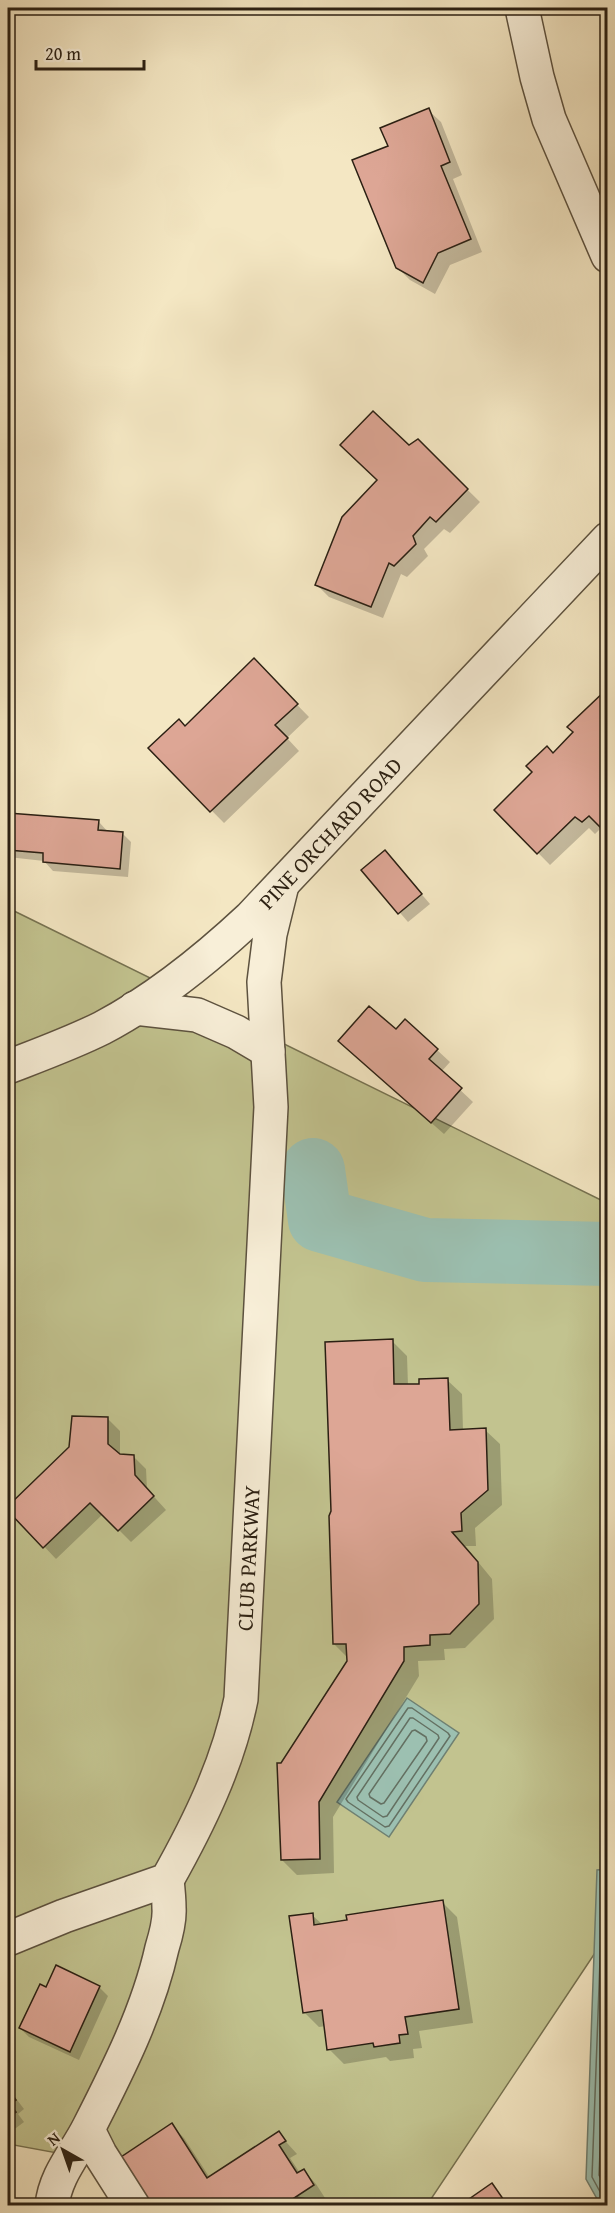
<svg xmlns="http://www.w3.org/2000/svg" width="615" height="2213" viewBox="0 0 615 2213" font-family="'Gentium Book Plus',serif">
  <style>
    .green { fill: #c2c38f; stroke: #767251; stroke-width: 1.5 }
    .water { fill: #9cc0b1; stroke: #6f8072; stroke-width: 1.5 }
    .shadow { fill: #0003 }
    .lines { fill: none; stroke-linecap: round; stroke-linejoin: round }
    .shore { stroke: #647062; stroke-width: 1.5 }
    .river { stroke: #9cc0b1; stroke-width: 64 }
    .building { fill: #dda695; stroke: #2b2013; stroke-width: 1.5 }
    .minor-casing { stroke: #5d523f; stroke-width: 36 }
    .minor { stroke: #f8efd8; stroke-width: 33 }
    .labels { text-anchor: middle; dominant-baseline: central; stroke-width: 5; stroke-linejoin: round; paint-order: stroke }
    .street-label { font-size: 22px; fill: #2b2013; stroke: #f8efd8 }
  </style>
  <rect width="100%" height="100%" fill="#f4e7c3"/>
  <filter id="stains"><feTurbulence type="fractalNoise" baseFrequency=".00333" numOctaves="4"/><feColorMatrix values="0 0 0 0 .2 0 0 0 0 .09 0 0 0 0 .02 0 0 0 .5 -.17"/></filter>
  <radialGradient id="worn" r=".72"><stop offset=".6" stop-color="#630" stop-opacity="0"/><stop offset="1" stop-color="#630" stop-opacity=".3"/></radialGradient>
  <polygon class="green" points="8,908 607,1203 607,1935 427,2205 340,2205 8,2144"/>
  <g class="water">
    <polygon points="407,1698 459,1733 389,1837 337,1802"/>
    <polygon points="607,1869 608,2205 601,2206 586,2179 597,1870"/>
  </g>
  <g class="shadow">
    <polygon points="428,110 441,122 462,175 453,179 482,252 450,265 435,294 410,280 397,267 390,147"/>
    <polygon points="418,441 480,502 450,533 444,529 424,549 428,556 407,577 401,574 383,618 329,597 317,585 409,447"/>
    <polygon points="266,673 309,717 287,738 299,751 224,823 150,748 185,727"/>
    <polygon points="608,690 608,832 602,827 595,834 589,828 550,865 496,810 575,732"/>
    <polygon points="8,814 99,822 108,832 122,833 131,842 128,877 53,871 44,861 8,857"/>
    <polygon points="385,852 430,904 408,922 363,870"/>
    <polygon points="437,1050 450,1062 441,1072 473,1102 444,1134 352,1053"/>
    <polygon points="392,1341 407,1356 408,1386 447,1380 462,1394 463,1431 485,1430 500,1444 502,1505 475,1528 476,1546 465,1546 492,1579 494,1619 465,1648 444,1649 445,1660 418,1661 419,1676 333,1817 334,1873 297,1875 282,1860 282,1765 349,1661 348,1658 334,1644"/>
    <polygon points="108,1419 120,1431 120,1456 133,1456 146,1469 147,1489 166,1510 131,1542 103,1514 56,1559 8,1508 71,1447"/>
    <polygon points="442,1902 457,1917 473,2023 419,2031 422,2048 413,2049 414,2058 390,2061 386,2057 344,2064 329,2049 326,2026 319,2027 304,2012 312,1915 323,1925"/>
    <polygon points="56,1967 99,1987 108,1996 79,2060 29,2037 20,2028 47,1989"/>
    <polygon points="8,2088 24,2109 18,2114 24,2122 8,2134"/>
    <polygon points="171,2125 184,2138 210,2178 278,2133 297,2154 290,2158 300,2173 304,2171 316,2184 325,2198 313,2206 146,2206"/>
    <polygon points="492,2185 510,2206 462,2206"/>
  </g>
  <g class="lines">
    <g class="shore">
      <polygon points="408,1708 412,1708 448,1733 450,1736 389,1826 385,1827 348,1802 346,1799"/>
      <polygon points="410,1718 413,1718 438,1735 439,1738 387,1816 383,1817 358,1800 357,1797"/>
      <polygon points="415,1730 426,1737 427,1741 384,1803 381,1804 370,1797 369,1794 412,1731"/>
      <polyline points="608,1960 599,2175 608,2190"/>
      <polyline points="606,2206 605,2201 592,2177 603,1879 608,1876"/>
    </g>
    <polyline class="river" points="313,1170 320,1220 425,1250 608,1254"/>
  </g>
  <g class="building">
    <polygon points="429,108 450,162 441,166 471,239 438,253 423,283 396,268 352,160 388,146 380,128"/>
    <polygon points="373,411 409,445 418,439 468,489 436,522 430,517 413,536 416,544 394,566 389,563 371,607 315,585 342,517 377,480 340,445"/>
    <polygon points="254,658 298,704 275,725 288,738 210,812 148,748 179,719 185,726"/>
    <polygon points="608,688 608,823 601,828 589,816 582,822 575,817 537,854 494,810 532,772 526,766 547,746 553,753 573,732 567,727"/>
    <polygon points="8,813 99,820 98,830 123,832 120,869 43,862 43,853 8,850"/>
    <polygon points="385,850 422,894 398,914 361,870"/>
    <polygon points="369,1006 396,1029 405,1019 438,1049 429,1059 462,1088 431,1123 338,1041"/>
    <polygon points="393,1339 394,1384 419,1384 419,1379 448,1378 450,1430 486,1428 488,1490 461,1513 462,1531 452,1532 478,1562 479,1604 450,1634 430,1635 430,1645 404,1647 404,1661 319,1802 320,1859 281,1860 277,1763 281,1763 347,1661 346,1644 333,1644 329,1516 331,1511 325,1342"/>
    <polygon points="72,1416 108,1417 108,1444 120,1454 134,1455 135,1475 154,1496 118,1531 90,1503 43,1548 8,1511 8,1506 69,1447"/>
    <polygon points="443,1900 459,2009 405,2017 408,2034 399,2035 400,2043 374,2047 373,2043 327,2050 322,2010 303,2013 289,1916 313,1913 314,1925 347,1920 346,1915"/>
    <polygon points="56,1965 100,1986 70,2052 19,2028 40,1984 46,1987"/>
    <polygon points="8,2088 16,2100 10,2104 16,2112 8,2118"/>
    <polygon points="172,2123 207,2178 279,2131 286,2141 279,2145 297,2173 304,2169 314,2185 282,2206 145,2206 115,2161"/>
    <polygon points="492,2183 508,2206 459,2206"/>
  </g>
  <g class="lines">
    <defs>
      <g id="minor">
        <polyline points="522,8 537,77 549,119 608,256"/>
        <polyline points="135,1008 197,1015 236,1032 268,1051"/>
        <path d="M8,1067C39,1055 72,1043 102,1028C157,999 205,960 250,918L608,539"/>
        <path d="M8,1939L64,1916L167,1880C199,1823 228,1764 241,1699L271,1107L264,982L270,934L282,885"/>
        <polyline points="88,2130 100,2154 133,2206"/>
        <path d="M52,2206C55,2175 76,2153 89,2127C118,2070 148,2011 162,1948C166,1935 170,1921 169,1908C169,1898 168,1889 167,1880"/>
      </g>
    </defs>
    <use href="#minor" class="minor-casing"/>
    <use href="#minor" class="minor"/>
  </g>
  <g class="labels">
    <g class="street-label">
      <text transform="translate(330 833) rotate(-47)">PINE ORCHARD ROAD</text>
      <text transform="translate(248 1558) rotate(-87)">CLUB PARKWAY</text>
    </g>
  </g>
  <rect width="615" height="2213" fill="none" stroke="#f4e7c3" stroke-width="30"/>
  <rect x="9" y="9" width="597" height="2195" fill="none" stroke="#2b2013" stroke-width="3"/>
  <rect x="15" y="15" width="585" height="2183" fill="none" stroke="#2b2013" stroke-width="1.5"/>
  <g transform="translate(63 2150) rotate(320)" stroke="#f8efd8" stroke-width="4.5" paint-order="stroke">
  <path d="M0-4.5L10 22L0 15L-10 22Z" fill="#2b2013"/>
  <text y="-9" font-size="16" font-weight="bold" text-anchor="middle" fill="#2b2013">N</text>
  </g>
  <path d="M36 60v9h108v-9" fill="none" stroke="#2b2013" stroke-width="3"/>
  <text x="45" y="60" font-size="18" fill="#2b2013" stroke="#f8efd8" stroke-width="4.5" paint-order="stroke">20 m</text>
  <rect width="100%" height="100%" filter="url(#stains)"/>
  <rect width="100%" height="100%" fill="url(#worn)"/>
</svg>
